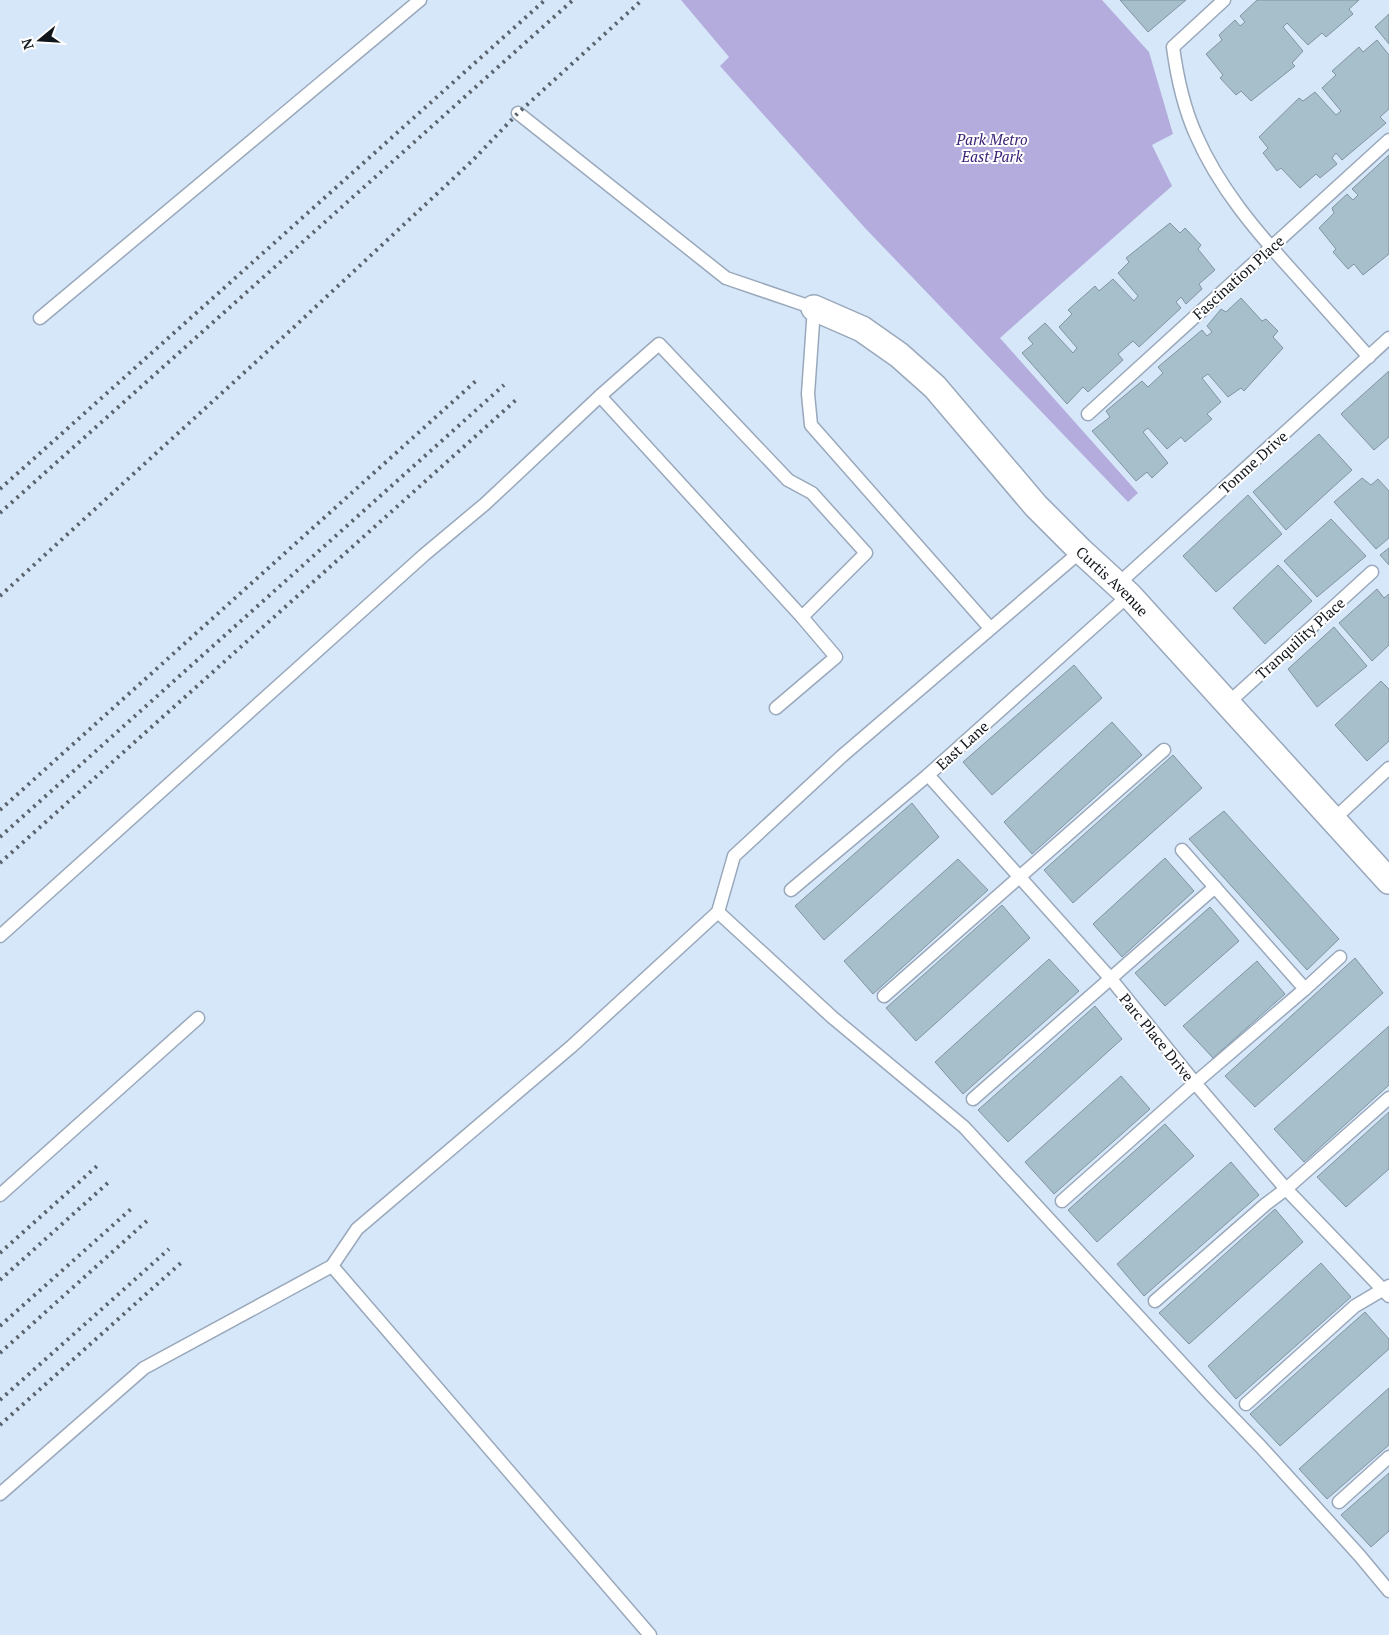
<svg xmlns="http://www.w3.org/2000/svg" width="1389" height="1635" viewBox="0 0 1389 1635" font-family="'PT Serif',serif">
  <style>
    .green { fill: #b3acdc }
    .building { fill: #a7becb; stroke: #7f95a1 }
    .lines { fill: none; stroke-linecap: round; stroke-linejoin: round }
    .service-casing { stroke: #99a8ba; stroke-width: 15 }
    .minor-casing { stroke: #99a8ba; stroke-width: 28 }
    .service { stroke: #fff; stroke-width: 12 }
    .minor { stroke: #fff; stroke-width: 25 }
    .rail { stroke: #5a646f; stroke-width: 4; stroke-dasharray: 2.5 5; stroke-linecap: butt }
    .labels { text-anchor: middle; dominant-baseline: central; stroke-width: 4; stroke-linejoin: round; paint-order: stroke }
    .park-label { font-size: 15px; font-style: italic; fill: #3b2277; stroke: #fff }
    .street-label { font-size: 15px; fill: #10161c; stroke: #fff }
  </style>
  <rect width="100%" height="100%" fill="#d7e7fa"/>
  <polygon class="green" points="681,0 1102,0 1149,52 1173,134 1152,145 1172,186 1000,338 1138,493 1128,502 865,228 720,66 729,57"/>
  <g class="building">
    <polygon points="1120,0 1186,0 1148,32"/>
    <polygon points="1257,0 1359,0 1349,9 1353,14 1326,37 1322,33 1308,45 1287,23 1283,27 1303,51 1292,63 1295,66 1251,101 1241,91 1236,95 1220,78 1223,75 1206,54 1222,40 1219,35 1235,20 1240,26 1245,22 1240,16"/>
    <polygon points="1389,14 1389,44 1375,27"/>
    <polygon points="1377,40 1389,55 1389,109 1380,117 1386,123 1342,160 1336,153 1332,158 1337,164 1320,178 1316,174 1300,188 1281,168 1277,171 1263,153 1268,148 1259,137 1299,98 1303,101 1315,92 1336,115 1341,111 1322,88 1336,75 1332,71 1359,47 1363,52"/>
    <polygon points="1389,155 1389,254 1363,275 1354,264 1348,269 1333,252 1336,249 1319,228 1334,213 1332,208 1347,194 1353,200 1358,195 1352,189"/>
    <polygon points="1170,223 1180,233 1185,228 1201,245 1198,249 1215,270 1199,284 1202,289 1186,304 1181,297 1176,302 1181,308 1139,347 1133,341 1118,354 1123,360 1088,392 1083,387 1067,404 1022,353 1033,344 1028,338 1045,323 1073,353 1077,348 1059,327 1072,314 1068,310 1095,286 1099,291 1113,279 1134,301 1138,296 1118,273 1129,262 1126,258"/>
    <polygon points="1241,298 1262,321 1266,319 1278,331 1273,337 1283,348 1244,391 1241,388 1228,397 1208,374 1202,378 1221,402 1207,414 1212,419 1185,442 1181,437 1167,449 1148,428 1143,432 1168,463 1152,478 1147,472 1136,481 1092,431 1110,417 1106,411 1142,381 1148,387 1163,373 1158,367 1202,330 1207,336 1212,332 1207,326 1221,309 1226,312"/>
    <polygon points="1389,371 1389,437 1374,450 1341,414"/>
    <polygon points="1319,434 1352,470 1286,530 1253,492"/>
    <polygon points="1362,478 1371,485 1378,479 1389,491 1389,538 1376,549 1334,502"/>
    <polygon points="1248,495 1282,534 1216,592 1183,556"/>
    <polygon points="1331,519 1366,556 1317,597 1284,561"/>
    <polygon points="1389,548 1389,565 1380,555"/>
    <polygon points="1278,565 1312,601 1265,644 1233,608"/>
    <polygon points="1377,589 1384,598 1389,594 1389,645 1372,661 1339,623"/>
    <polygon points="1334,627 1367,666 1317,707 1288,669"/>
    <polygon points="1074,665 1102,698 992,795 963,762"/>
    <polygon points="1381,681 1389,689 1389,741 1367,761 1335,725"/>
    <polygon points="1112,722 1142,755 1032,854 1004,822"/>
    <polygon points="1173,755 1202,788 1073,903 1044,870"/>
    <polygon points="912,803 939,837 824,940 795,906"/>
    <polygon points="1224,811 1339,939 1307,970 1189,839"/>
    <polygon points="1165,858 1194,891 1122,957 1093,924"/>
    <polygon points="958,859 988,890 873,994 844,961"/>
    <polygon points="1002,905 1030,938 916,1041 886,1008"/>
    <polygon points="1210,907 1239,941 1165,1006 1135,973"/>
    <polygon points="1355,958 1383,993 1255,1107 1225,1076"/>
    <polygon points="1049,959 1079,991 963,1094 935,1062"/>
    <polygon points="1257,961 1285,994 1213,1058 1183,1026"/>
    <polygon points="1095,1006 1122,1039 1008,1142 978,1110"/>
    <polygon points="1389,1026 1389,1085 1304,1162 1274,1129"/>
    <polygon points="1121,1076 1150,1109 1054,1194 1025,1162"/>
    <polygon points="1389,1112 1389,1169 1346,1207 1317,1177"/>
    <polygon points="1165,1124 1194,1156 1097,1242 1068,1210"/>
    <polygon points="1231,1162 1259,1195 1144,1296 1117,1264"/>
    <polygon points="1275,1209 1303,1242 1189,1344 1159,1313"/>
    <polygon points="1321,1263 1351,1297 1236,1399 1208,1366"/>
    <polygon points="1365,1312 1389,1339 1389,1349 1280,1446 1250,1414"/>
    <polygon points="1389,1388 1389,1445 1327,1499 1299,1469"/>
    <polygon points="1389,1473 1389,1531 1371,1547 1341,1515"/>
  </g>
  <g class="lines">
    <defs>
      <g id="service">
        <path d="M1224,0L1173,47C1177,77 1183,106 1196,135C1219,188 1256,231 1295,274C1320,302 1344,329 1369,357"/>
        <polyline points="518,113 726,278 814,308 808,394 811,425 990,628"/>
        <polyline points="40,318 420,0"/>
        <polyline points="600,396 802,617"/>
        <polyline points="1088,414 1389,140"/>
        <polyline points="1117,585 1389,338"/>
        <polyline points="1227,704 1372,572"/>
        <polyline points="928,775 1111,979 1195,1083 1286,1189 1389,1296"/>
        <polyline points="1334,819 1389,768"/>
        <polyline points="1182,850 1305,989"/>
        <polyline points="791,890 928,775 1129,595"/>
        <polyline points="718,912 734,856 842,756 1081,551"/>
        <polyline points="0,936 424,555 485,504 600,396 659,344 788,480 812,493 866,553 802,617 836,657 776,708"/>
        <polyline points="884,996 1164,750"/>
        <polyline points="973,1099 1215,887"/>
        <polyline points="0,1195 198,1018"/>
        <polyline points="1062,1201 1195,1083 1305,989 1340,957"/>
        <polyline points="332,1266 650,1635"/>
        <polyline points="1155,1301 1266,1204 1286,1189 1389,1098"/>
        <polyline points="1246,1404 1355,1306 1389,1286"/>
        <polyline points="0,1494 144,1368 332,1266 357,1229 572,1046 718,912 832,1017 964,1127 1210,1394 1260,1446 1359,1555 1389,1591"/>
        <polyline points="1339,1502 1389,1457"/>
      </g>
      <g id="minor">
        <path id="s1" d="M814,308L862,329L899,355L935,387L1036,506L1081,551L1129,595L1389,881"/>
      </g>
    </defs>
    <use href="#service" class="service-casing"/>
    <use href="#minor" class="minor-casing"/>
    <use href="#service" class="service"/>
    <use href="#minor" class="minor"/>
    <g class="rail">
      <polyline points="0,489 545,0"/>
      <polyline points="0,513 573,0"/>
      <polyline points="0,596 293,328 472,161 518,113 642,0"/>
      <polyline points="0,810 478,379"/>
      <polyline points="0,837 504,385"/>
      <polyline points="0,863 517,399"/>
      <polyline points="0,1253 97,1166"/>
      <polyline points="0,1280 111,1180"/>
      <polyline points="0,1326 131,1209"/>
      <polyline points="0,1353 149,1219"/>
      <polyline points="0,1400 169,1249"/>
      <polyline points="0,1425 183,1261"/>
    </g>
  </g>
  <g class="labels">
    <g class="park-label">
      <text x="992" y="139">Park Metro<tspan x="992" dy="17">East Park</tspan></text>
    </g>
    <g class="street-label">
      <text transform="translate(1238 277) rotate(-42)">Fascination Place</text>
      <text transform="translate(1253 462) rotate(-42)">Tonme Drive</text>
      <text stroke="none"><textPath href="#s1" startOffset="409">Curtis Avenue</textPath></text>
      <text transform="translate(1300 638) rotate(-42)">Tranquility Place</text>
      <text transform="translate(962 745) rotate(-42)">East Lane</text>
      <text transform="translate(1157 1037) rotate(51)">Parc Place Drive</text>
    </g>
  </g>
  <g transform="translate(40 40) rotate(252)" stroke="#ffffff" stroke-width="4" paint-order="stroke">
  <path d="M0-4L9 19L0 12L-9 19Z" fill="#10161c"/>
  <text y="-8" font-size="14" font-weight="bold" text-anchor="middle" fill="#10161c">N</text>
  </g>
</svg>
